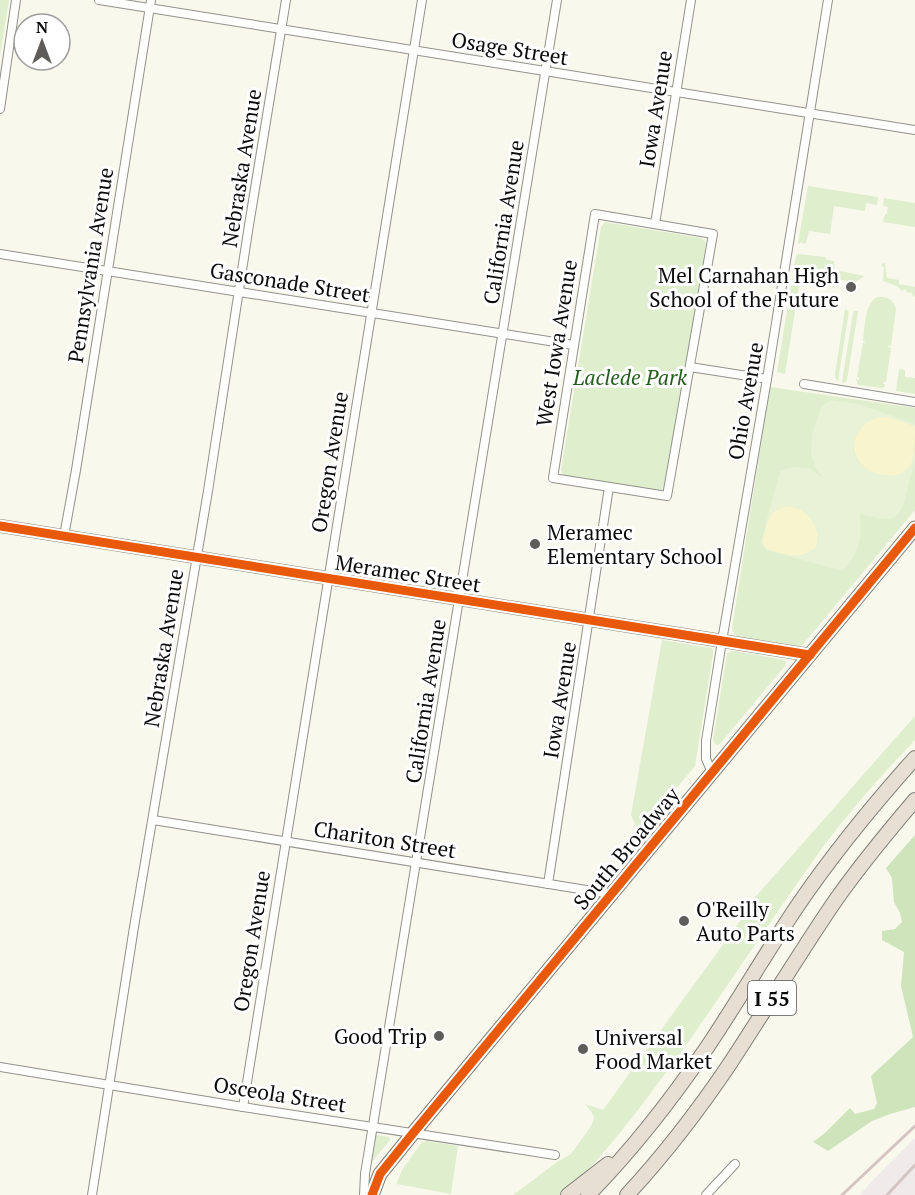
<svg xmlns="http://www.w3.org/2000/svg" width="915" height="1195" viewBox="0 0 915 1195" font-family="'PT Serif',serif">
  <style>
    .industrial { fill: #f0eaea }
    .green { fill: #dfeecd }
    .forest { fill: #cee5bc }
    .sand { fill: #f8f4ce }
    .pitch { fill: #e8f2d7; fill-rule: evenodd }
    .lines { fill: none; stroke-linecap: round; stroke-linejoin: round }
    .street-casing { stroke: #92918c; stroke-width: 10 }
    .secondary-casing { stroke: #888882; stroke-width: 14 }
    .primary-casing { stroke: #7f7e79; stroke-width: 15 }
    .highway-casing { stroke: #7f7e79; stroke-width: 16 }
    .street { stroke: #fefefc; stroke-width: 8 }
    .secondary { stroke: #f4f3e7; stroke-width: 10 }
    .primary { stroke: #eae7d7; stroke-width: 12 }
    .highway { stroke: #e7dfd3; stroke-width: 14 }
    .rail { stroke: #d5c5c2; stroke-width: 3 }
    .cycleway-casing { stroke: #fff; stroke-width: 13 }
    .cycleway { stroke: #e8590c; stroke-width: 9 }
    .poi-dot { fill: #5e5d59; stroke: #fff; stroke-width: 2 }
    .labels { text-anchor: middle; dominant-baseline: central; stroke-width: 6; stroke-linejoin: round; paint-order: stroke }
    .shield { fill: #fff; stroke: #545454; stroke-width: 1.5 }
    .shield-label { font-size: 20px; font-weight: bold; fill: #0a0a0a }
    .street-label { font-size: 21px; fill: #0a0a0a; stroke: #fff }
    .poi-label { font-size: 21px; fill: #0a0a0a; stroke: #fff; text-anchor: start }
    .park-label { font-size: 21px; font-style: italic; fill: #255d1e; stroke: #fff }
  </style>
  <rect width="100%" height="100%" fill="#f9f8ec"/>
  <polygon class="industrial" points="915,1138 915,1195 860,1195 872,1181"/>
  <g class="green">
    <polygon points="0,0 9,0 0,55"/>
    <polygon points="808,186 878,197 877,205 866,203 865,211 834,206 830,234 809,231 806,243 802,244 802,242 801,241 800,244 798,243"/>
    <polygon points="884,198 915,203 915,227 883,222 885,214 887,214 888,207 883,206"/>
    <polygon points="605,222 701,238 705,241 706,244 666,486 660,491 566,476 563,475 561,470 601,227"/>
    <polygon points="798,254 825,257 827,260 834,261 835,270 865,276 855,282 801,274 785,374 777,372 796,256"/>
    <polygon points="885,263 887,278 899,280 899,284 915,287 915,296 914,297 911,292 908,293 905,289 902,291 897,286 883,281 884,267 882,267 882,264"/>
    <path d="M877,297C886,296 894,299 896,309L891,346H888V347L891,348L886,382H883V384H885L884,388H882L858,385L856,379L859,380V378L857,377L863,343H865V342L863,341C865,327 864,305 877,297Z"/>
    <polygon points="845,309 849,311 838,381 836,380 835,374"/>
    <polygon points="854,311 858,311 847,380 844,383 842,382 853,313"/>
    <polygon points="899,369 905,370 905,377 915,378 915,394 896,391"/>
    <path d="M770,387L915,408V510L805,642L802,645L798,646L740,637C734,635 733,633 732,628Z"/>
    <polygon points="662,640 711,648 713,650 713,654 695,766 639,833 631,815"/>
    <polygon points="734,651 785,660 786,663 785,666 720,744 717,745 714,743 713,740 727,653"/>
    <path d="M915,716V740C879,778 843,818 813,861C755,942 702,1027 641,1106C617,1137 592,1168 564,1195H513L557,1162L571,1154L591,1126L594,1118L592,1113L585,1104L603,1110L740,921L751,902Z"/>
    <polygon points="376,1135 389,1137 390,1140 371,1163"/>
    <polygon points="427,1141 458,1146 451,1194 397,1184 397,1182 402,1170 422,1142"/>
  </g>
  <polygon class="forest" points="915,835 915,1107 890,1114 872,1121 828,1151 813,1142 825,1133 850,1108 855,1114 874,1109 877,1103 871,1076 913,1037 901,986 904,952 882,940 882,931 895,929 902,922 900,913 894,902 892,878 886,868"/>
  <g class="sand">
    <path d="M886,416L915,426C915,438 915,452 912,463C898,493 837,466 858,432C865,421 874,417 886,416Z"/>
    <path d="M787,506C808,508 822,526 816,547C801,562 784,554 766,549L762,542C767,524 766,510 787,506Z"/>
  </g>
  <path class="pitch" d="M831,400L859,404L915,424V426C893,418 872,408 857,434C853,441 852,449 855,456C863,473 895,483 908,469C912,464 913,457 915,451V460L902,509L894,518L883,519L860,514C862,540 860,551 843,571L766,550L761,542L780,471L793,467L809,468L822,477L815,467L811,453L812,434L821,407ZM787,506C808,508 822,526 816,547C801,562 784,554 766,549L762,542C767,525 767,510 787,506Z"/>
  <g class="lines">
    <defs>
      <g id="street">
        <polyline points="99,0 915,130"/>
        <polyline points="0,109 16,0"/>
        <polygon points="595,214 713,234 667,496 553,478"/>
        <polyline points="655,224 691,0"/>
        <polyline points="0,254 574,345"/>
        <polyline points="690,367 767,379"/>
        <polyline points="804,384 915,402"/>
        <polyline points="64,536 76,470 151,0"/>
        <polyline points="713,771 710,768 706,759 706,741 722,641 767,379 828,0"/>
        <polyline points="153,820 611,894"/>
        <polyline points="548,884 609,487"/>
        <polyline points="0,1067 243,1107 555,1155"/>
        <polyline points="243,1107 422,0"/>
        <polyline points="92,1195 134,927 208,491 249,225 286,0"/>
        <polyline points="364,1195 365,1174 557,0"/>
        <polyline points="706,1195 735,1164"/>
      </g>
      <polyline id="secondary" points="0,526 810,655"/>
      <polyline id="primary" points="372,1195 380,1174 414,1132 915,528"/>
      <g id="highway">
        <polyline points="568,1195 608,1164"/>
        <path d="M588,1195C633,1149 672,1099 708,1046C738,1001 766,953 796,908C832,855 872,806 915,758"/>
        <path d="M627,1195C664,1155 698,1111 729,1065C764,1012 797,957 833,904C858,868 886,834 915,800"/>
      </g>
    </defs>
    <use href="#street" class="street-casing"/>
    <use href="#secondary" class="secondary-casing"/>
    <use href="#primary" class="primary-casing"/>
    <use href="#highway" class="highway-casing"/>
    <use href="#street" class="street"/>
    <use href="#secondary" class="secondary"/>
    <use href="#primary" class="primary"/>
    <use href="#highway" class="highway"/>
    <g class="rail">
      <polyline points="842,1195 915,1126"/>
      <polyline points="887,1195 915,1165"/>
    </g>
    <defs>
      <g id="cycleway">
        <polyline points="0,526 810,655"/>
        <polyline points="372,1195 380,1174 414,1132 915,528"/>
      </g>
    </defs>
    <use href="#cycleway" class="cycleway-casing"/>
    <use href="#cycleway" class="cycleway"/>
  </g>
  <g class="poi-dot">
    <circle cx="851" cy="287" r="6"/>
    <circle cx="535" cy="544" r="6"/>
    <circle cx="684" cy="921" r="6"/>
    <circle cx="439" cy="1036" r="6"/>
    <circle cx="583" cy="1049" r="6"/>
  </g>
  <g class="labels">
    <rect class="shield" x="748" y="981" width="48" height="34" rx="4.5"/>
    <g class="shield-label">
      <text x="772" y="998">I 55</text>
    </g>
    <g class="street-label">
      <text transform="translate(510 48) rotate(9)">Osage Street</text>
      <text transform="translate(655 109) rotate(-81)">Iowa Avenue</text>
      <text transform="translate(241 168) rotate(-81)">Nebraska Avenue</text>
      <text transform="translate(503 222) rotate(-81)">California Avenue</text>
      <text transform="translate(90 265) rotate(-81)">Pennsylvania Avenue</text>
      <text transform="translate(290 282) rotate(9)">Gasconade Street</text>
      <text transform="translate(556 343) rotate(-81)">West Iowa Avenue</text>
      <text transform="translate(745 401) rotate(-80)">Ohio Avenue</text>
      <text transform="translate(329 462) rotate(-81)">Oregon Avenue</text>
      <text transform="translate(408 573) rotate(9)">Meramec Street</text>
      <text transform="translate(163 648) rotate(-81)">Nebraska Avenue</text>
      <text transform="translate(559 700) rotate(-81)">Iowa Avenue</text>
      <text transform="translate(425 701) rotate(-81)">California Avenue</text>
      <text transform="translate(385 839) rotate(9)">Chariton Street</text>
      <text transform="translate(626 848) rotate(-50)">South Broadway</text>
      <text transform="translate(251 941) rotate(-81)">Oregon Avenue</text>
      <text transform="translate(280 1094) rotate(9)">Osceola Street</text>
    </g>
    <g class="poi-label">
      <text x="839" y="275" text-anchor="end">Mel Carnahan High<tspan x="839" dy="24">School of the Future</tspan></text>
      <text x="547" y="532">Meramec<tspan x="547" dy="24">Elementary School</tspan></text>
      <text x="696" y="909">O'Reilly<tspan x="696" dy="24">Auto Parts</tspan></text>
      <text x="427" y="1036" text-anchor="end">Good Trip</text>
      <text x="595" y="1037">Universal<tspan x="595" dy="24">Food Market</tspan></text>
    </g>
    <g class="park-label">
      <text x="630" y="377">Laclede Park</text>
    </g>
  </g>
  <g transform="translate(42 42)"><circle r="28" fill="#ffffff" stroke="#9d9d9d" stroke-width="1.5"/>
  <path d="M0-4.5L10 22L0 15L-10 22Z" fill="#5e5d59"/>
  <text y="-9" font-size="16" font-weight="bold" text-anchor="middle" fill="#0a0a0a">N</text>
  </g>
</svg>
